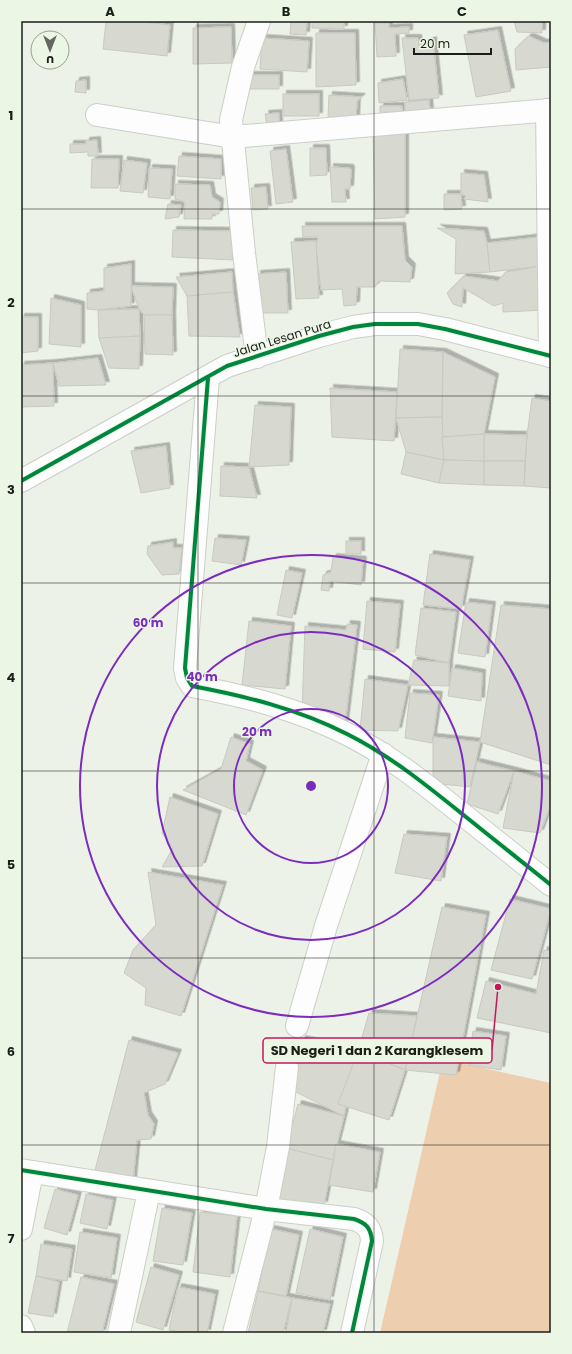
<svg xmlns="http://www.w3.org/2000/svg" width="572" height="1354" viewBox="0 0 572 1354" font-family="Poppins,sans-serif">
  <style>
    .green { fill: #edcfaf }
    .building { fill: #d7d8d0; stroke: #c8c9c1; filter: url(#shadow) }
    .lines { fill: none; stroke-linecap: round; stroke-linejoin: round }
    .minor-casing { stroke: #cbcfc8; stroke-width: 24 }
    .tertiary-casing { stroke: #cbcfc8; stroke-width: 24 }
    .minor { stroke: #fcfdfc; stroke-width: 22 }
    .tertiary { stroke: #fcfdfc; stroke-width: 22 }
    .cycleway-casing { stroke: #ecf6e5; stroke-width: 6 }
    .cycleway { stroke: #00873e; stroke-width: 4 }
    .grid { fill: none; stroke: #1b1e18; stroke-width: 1; stroke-opacity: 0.55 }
    .ring { fill: none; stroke: #7b2cbf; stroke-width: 2 }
    .labels { text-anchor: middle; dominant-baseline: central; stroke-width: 3; stroke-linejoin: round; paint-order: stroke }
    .street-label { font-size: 12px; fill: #1b1e18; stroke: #ecf6e5 }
    .centre { fill: #7b2cbf; stroke: #ecf6e5; stroke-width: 2 }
    .ring-label { font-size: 12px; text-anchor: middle; font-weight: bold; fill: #7b2cbf; stroke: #ecf6e5; stroke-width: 3; stroke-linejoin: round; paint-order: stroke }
    .leader { fill: none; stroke: #c2185b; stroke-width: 1.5 }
    .callout-dot { fill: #c2185b; stroke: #ecf6e5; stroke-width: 1.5 }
    .callout { fill: #ecf6e5; stroke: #c2185b; stroke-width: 1.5 }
    .callout-label { font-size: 13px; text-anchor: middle; font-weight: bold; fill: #1b1e18 }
    .neatline { fill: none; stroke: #1b1e18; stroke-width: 1.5 }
    .grid-label { font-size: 13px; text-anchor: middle; font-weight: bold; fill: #1b1e18 }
  </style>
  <defs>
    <filter id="shadow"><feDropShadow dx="3.5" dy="-3.5" stdDeviation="0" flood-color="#0004"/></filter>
  </defs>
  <rect width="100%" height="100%" fill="#edf2e9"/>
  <polygon class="green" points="443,1059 551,1083 551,1333 380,1333"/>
  <g class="building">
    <polygon points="106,21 134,21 170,25 167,56 103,49"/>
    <polygon points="291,21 307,21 306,35 290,34"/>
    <polygon points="312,21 344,21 344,29 312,28"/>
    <polygon points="514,21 542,21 542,33 517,32"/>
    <polygon points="375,23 389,23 389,28 409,27 409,33 395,34 396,56 377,57"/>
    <polygon points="231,27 232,63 193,64 193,28"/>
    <polygon points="498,30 511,91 476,97 464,35"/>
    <polygon points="316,33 355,33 356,85 316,87"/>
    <polygon points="529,36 544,43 551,42 551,67 516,70 515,49"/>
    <polygon points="262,38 309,41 307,72 260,69"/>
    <polygon points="402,38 418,38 419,45 433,40 439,98 409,100"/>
    <rect x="249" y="75" width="30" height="14"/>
    <polygon points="403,79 407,100 379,103 378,83"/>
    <polygon points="86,80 86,93 75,92 76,81"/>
    <rect x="283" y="94" width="36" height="22"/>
    <polygon points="329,95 362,97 357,101 356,119 328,117"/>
    <polygon points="429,100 430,111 405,115 405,102"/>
    <polygon points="380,106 402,106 403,118 380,118"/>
    <polygon points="279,113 279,125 267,125 265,114"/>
    <polygon points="405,129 405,217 375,219 373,132"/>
    <polygon points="97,140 98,156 88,156 88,152 70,153 70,144 86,144 86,141"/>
    <polygon points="310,148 326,148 327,175 310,176"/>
    <polygon points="286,149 293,202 276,204 270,151"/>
    <polygon points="179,156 221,159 221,179 177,176"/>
    <polygon points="92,159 119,159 118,188 91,188"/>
    <polygon points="124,160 147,163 143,193 120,191"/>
    <polygon points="330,167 350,168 351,170 350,189 345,189 346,202 332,202"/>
    <polygon points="149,168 172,169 170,199 148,197"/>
    <polygon points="461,173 484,175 488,202 464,199 466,196 461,194"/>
    <polygon points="175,184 210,185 212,197 220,202 219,214 212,214 212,219 184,219 185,202 175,199"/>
    <polygon points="266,187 268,209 253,210 251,188"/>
    <polygon points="444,194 461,194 462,209 444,210"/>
    <polygon points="168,204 181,205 179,217 165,219"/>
    <polygon points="302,226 402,226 405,260 412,267 410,282 379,281 375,287 357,287 356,305 344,306 342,289 321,290 316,247 318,237 303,237"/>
    <polygon points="437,228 484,231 487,243 490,272 455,274 456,239"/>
    <polygon points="173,230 234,231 233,260 172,257"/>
    <polygon points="539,237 542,266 490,272 487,243"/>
    <polygon points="316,241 319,298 296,299 291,242"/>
    <polygon points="131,264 131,306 98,310 87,309 87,293 104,291 104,268"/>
    <polygon points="542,266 546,310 503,312 503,303 494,306 463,288 462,307 453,304 447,293 464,276 498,281 506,272"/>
    <polygon points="232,272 233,292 187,296 176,277"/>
    <polygon points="286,272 288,313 262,313 257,274"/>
    <polygon points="131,286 173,287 172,315 144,315 139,309"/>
    <polygon points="233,292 240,337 189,336 187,296"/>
    <polygon points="51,298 81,305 81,347 49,344"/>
    <polygon points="139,309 140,336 99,338 98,310"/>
    <polygon points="144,315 172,315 173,355 145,354"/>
    <polygon points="21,317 38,317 38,351 21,353"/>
    <polygon points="140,336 139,369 109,368 99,338"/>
    <polygon points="400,349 443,352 442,417 396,418"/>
    <polygon points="443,352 495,377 484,434 442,437"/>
    <polygon points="98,358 106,385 59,386 53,363"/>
    <polygon points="53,363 54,406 21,407 21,365"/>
    <polygon points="330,388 397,392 394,441 332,437"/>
    <polygon points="532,398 551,401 551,488 524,486 527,435"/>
    <polygon points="255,405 291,407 289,465 249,467"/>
    <polygon points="442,417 444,460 406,452 396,418"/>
    <polygon points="484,434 527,435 525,461 484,461"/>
    <polygon points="484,434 484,461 444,460 442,437"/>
    <polygon points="166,446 170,488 141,493 131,451"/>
    <polygon points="406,452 444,460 439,483 401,474"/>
    <polygon points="444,460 484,461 484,485 439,483"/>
    <polygon points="484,461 525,461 524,486 484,485"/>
    <polygon points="221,466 249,467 257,498 220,496"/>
    <polygon points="215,538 246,540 241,565 212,561"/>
    <rect x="346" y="541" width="15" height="13"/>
    <polygon points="173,542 173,548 182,548 179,574 162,575 147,554 148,546"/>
    <polygon points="430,554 470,560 461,609 423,605"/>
    <polygon points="333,557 363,560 361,585 330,581 329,591 321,590 323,575 331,572"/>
    <polygon points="286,570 302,573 292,618 277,615"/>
    <polygon points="367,601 400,604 395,652 363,649"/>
    <polygon points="466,602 492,605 485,657 458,653"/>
    <polygon points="501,605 551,609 551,765 480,742"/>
    <polygon points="421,608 456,612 449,663 415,655"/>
    <polygon points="249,621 291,626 285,689 242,685"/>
    <polygon points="347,624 357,625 345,724 302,712 305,626 346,630"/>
    <polygon points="414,660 449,663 449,686 408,685"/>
    <polygon points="452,668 482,673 481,701 448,696"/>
    <polygon points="365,679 408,685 398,731 360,730"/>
    <polygon points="410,693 439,695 432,743 405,738"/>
    <polygon points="231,737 250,744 246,761 263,770 246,815 183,790 221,769"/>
    <polygon points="433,737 480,742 470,787 433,783"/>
    <polygon points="477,762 514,771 498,814 467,804"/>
    <polygon points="514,771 551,781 551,804 540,833 503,828"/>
    <polygon points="170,797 218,814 202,866 162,867 173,848 162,833"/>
    <polygon points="404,834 447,837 441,881 395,873"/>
    <polygon points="148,872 223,885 181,1016 145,1005 146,988 124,973 133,950 156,925"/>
    <polygon points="510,899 551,909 532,979 491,970"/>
    <polygon points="442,907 486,915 456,1075 405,1070"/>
    <polygon points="544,950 551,951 551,1033 477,1018 486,981 536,994"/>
    <polygon points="369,1013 417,1016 405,1070 358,1051"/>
    <polygon points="473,1031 506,1036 501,1070 468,1065"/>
    <polygon points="302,1039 358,1051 344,1116 292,1090"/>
    <polygon points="129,1040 178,1053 165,1084 144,1093 148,1115 154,1124 151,1139 137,1140 133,1181 94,1174"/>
    <polygon points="358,1051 405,1070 389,1120 338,1104"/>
    <polygon points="298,1104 344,1116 333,1160 286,1148"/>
    <polygon points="336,1144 380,1152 373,1192 329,1185"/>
    <polygon points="286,1148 333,1160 324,1205 279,1202"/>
    <polygon points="55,1189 78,1195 67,1235 44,1228"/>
    <polygon points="86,1194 113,1200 107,1229 80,1223"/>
    <polygon points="162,1208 192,1213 183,1265 153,1261"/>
    <polygon points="200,1212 237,1216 230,1277 193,1272"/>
    <polygon points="271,1229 299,1235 286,1296 258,1291"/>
    <polygon points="310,1229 343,1237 330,1300 296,1293"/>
    <polygon points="80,1232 117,1238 111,1278 74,1272"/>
    <polygon points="41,1244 72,1249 67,1281 36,1276"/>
    <polygon points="151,1267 179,1275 163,1330 136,1322"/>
    <polygon points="36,1276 59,1282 53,1317 28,1313"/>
    <polygon points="81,1277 114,1284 102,1333 67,1333"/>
    <polygon points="178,1287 215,1294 207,1333 184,1333 169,1330"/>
    <polygon points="258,1291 292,1298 283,1333 248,1333"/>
    <polygon points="292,1298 330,1304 323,1333 286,1333"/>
  </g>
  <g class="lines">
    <defs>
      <g id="minor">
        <polyline points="547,110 550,356"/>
        <polyline points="97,115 233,137 551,110"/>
        <polyline points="257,357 244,253 231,120 243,67 259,21"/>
        <path d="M208,378L185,668L187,678L192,686C245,696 298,709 347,734C389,755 425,784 461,813C491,837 521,861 551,885"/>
        <polyline points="297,1026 326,926 383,754"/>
        <path d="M21,1170L266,1209L354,1219C366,1223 371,1228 372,1241L352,1333"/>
        <polyline points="21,1229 32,1172"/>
        <polyline points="21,1326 24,1333"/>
        <polyline points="119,1333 149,1191"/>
        <polyline points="234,1333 266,1209 278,1147 287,1067"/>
      </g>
      <polyline id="tertiary" points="21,481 227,366 319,336 353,327 375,324 418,324 445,329 551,356"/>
    </defs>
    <use href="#minor" class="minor-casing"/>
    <use href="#tertiary" class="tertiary-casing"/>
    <use href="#minor" class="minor"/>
    <use href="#tertiary" class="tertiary"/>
    <defs>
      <g id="cycleway">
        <path d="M208,378L185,668L187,678L192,686C245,696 298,709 347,734C389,755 425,784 461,813C491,837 521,861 551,885"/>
        <polyline points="21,481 227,366 319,336 353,327 375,324 418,324 445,329 551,356"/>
        <path d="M21,1170L266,1209L354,1219C366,1223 371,1228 372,1241L352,1333"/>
      </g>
    </defs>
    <use href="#cycleway" class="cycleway-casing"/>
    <use href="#cycleway" class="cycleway"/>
  </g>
  <path class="grid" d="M198,21V1333M374,21V1333M21,209H551M21,396H551M21,583H551M21,771H551M21,958H551M21,1145H551"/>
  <g class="ring">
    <circle cx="311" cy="786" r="77"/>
    <circle cx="311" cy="786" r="154"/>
    <circle cx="311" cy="786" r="231"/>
  </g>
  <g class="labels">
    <g class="street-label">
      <text transform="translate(282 338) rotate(-17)">Jalan Lesan Pura</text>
    </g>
  </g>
  <circle cx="311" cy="786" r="6" class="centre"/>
  <g class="ring-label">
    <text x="148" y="627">60 m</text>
    <text x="202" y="681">40 m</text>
    <text x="257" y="736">20 m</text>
  </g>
  <path class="leader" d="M498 987L492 1050"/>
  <circle class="callout-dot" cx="498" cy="987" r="4"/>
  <rect class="callout" x="263" y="1038" width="229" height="25" rx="4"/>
  <g class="callout-label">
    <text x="377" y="1055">SD Negeri 1 dan 2 Karangklesem</text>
  </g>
  <rect width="572" height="1354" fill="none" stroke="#ecf6e5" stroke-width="44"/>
  <g transform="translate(50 50) rotate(180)"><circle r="19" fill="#ecf6e5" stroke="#98a093"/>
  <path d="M0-3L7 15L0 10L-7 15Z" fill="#646861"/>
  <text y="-6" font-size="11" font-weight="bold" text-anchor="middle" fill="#1b1e18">U</text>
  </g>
  <path d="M414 48v6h77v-6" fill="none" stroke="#1b1e18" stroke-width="2"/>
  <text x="420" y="48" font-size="12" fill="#1b1e18" stroke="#ecf6e5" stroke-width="3" paint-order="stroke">20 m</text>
  <rect x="22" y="22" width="528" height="1310" class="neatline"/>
  <g class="grid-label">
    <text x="110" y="16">A</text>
    <text x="286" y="16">B</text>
    <text x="462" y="16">C</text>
    <text x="11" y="120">1</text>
    <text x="11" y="307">2</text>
    <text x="11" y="494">3</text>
    <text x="11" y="682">4</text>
    <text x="11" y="869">5</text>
    <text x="11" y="1056">6</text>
    <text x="11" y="1243">7</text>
  </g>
</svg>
